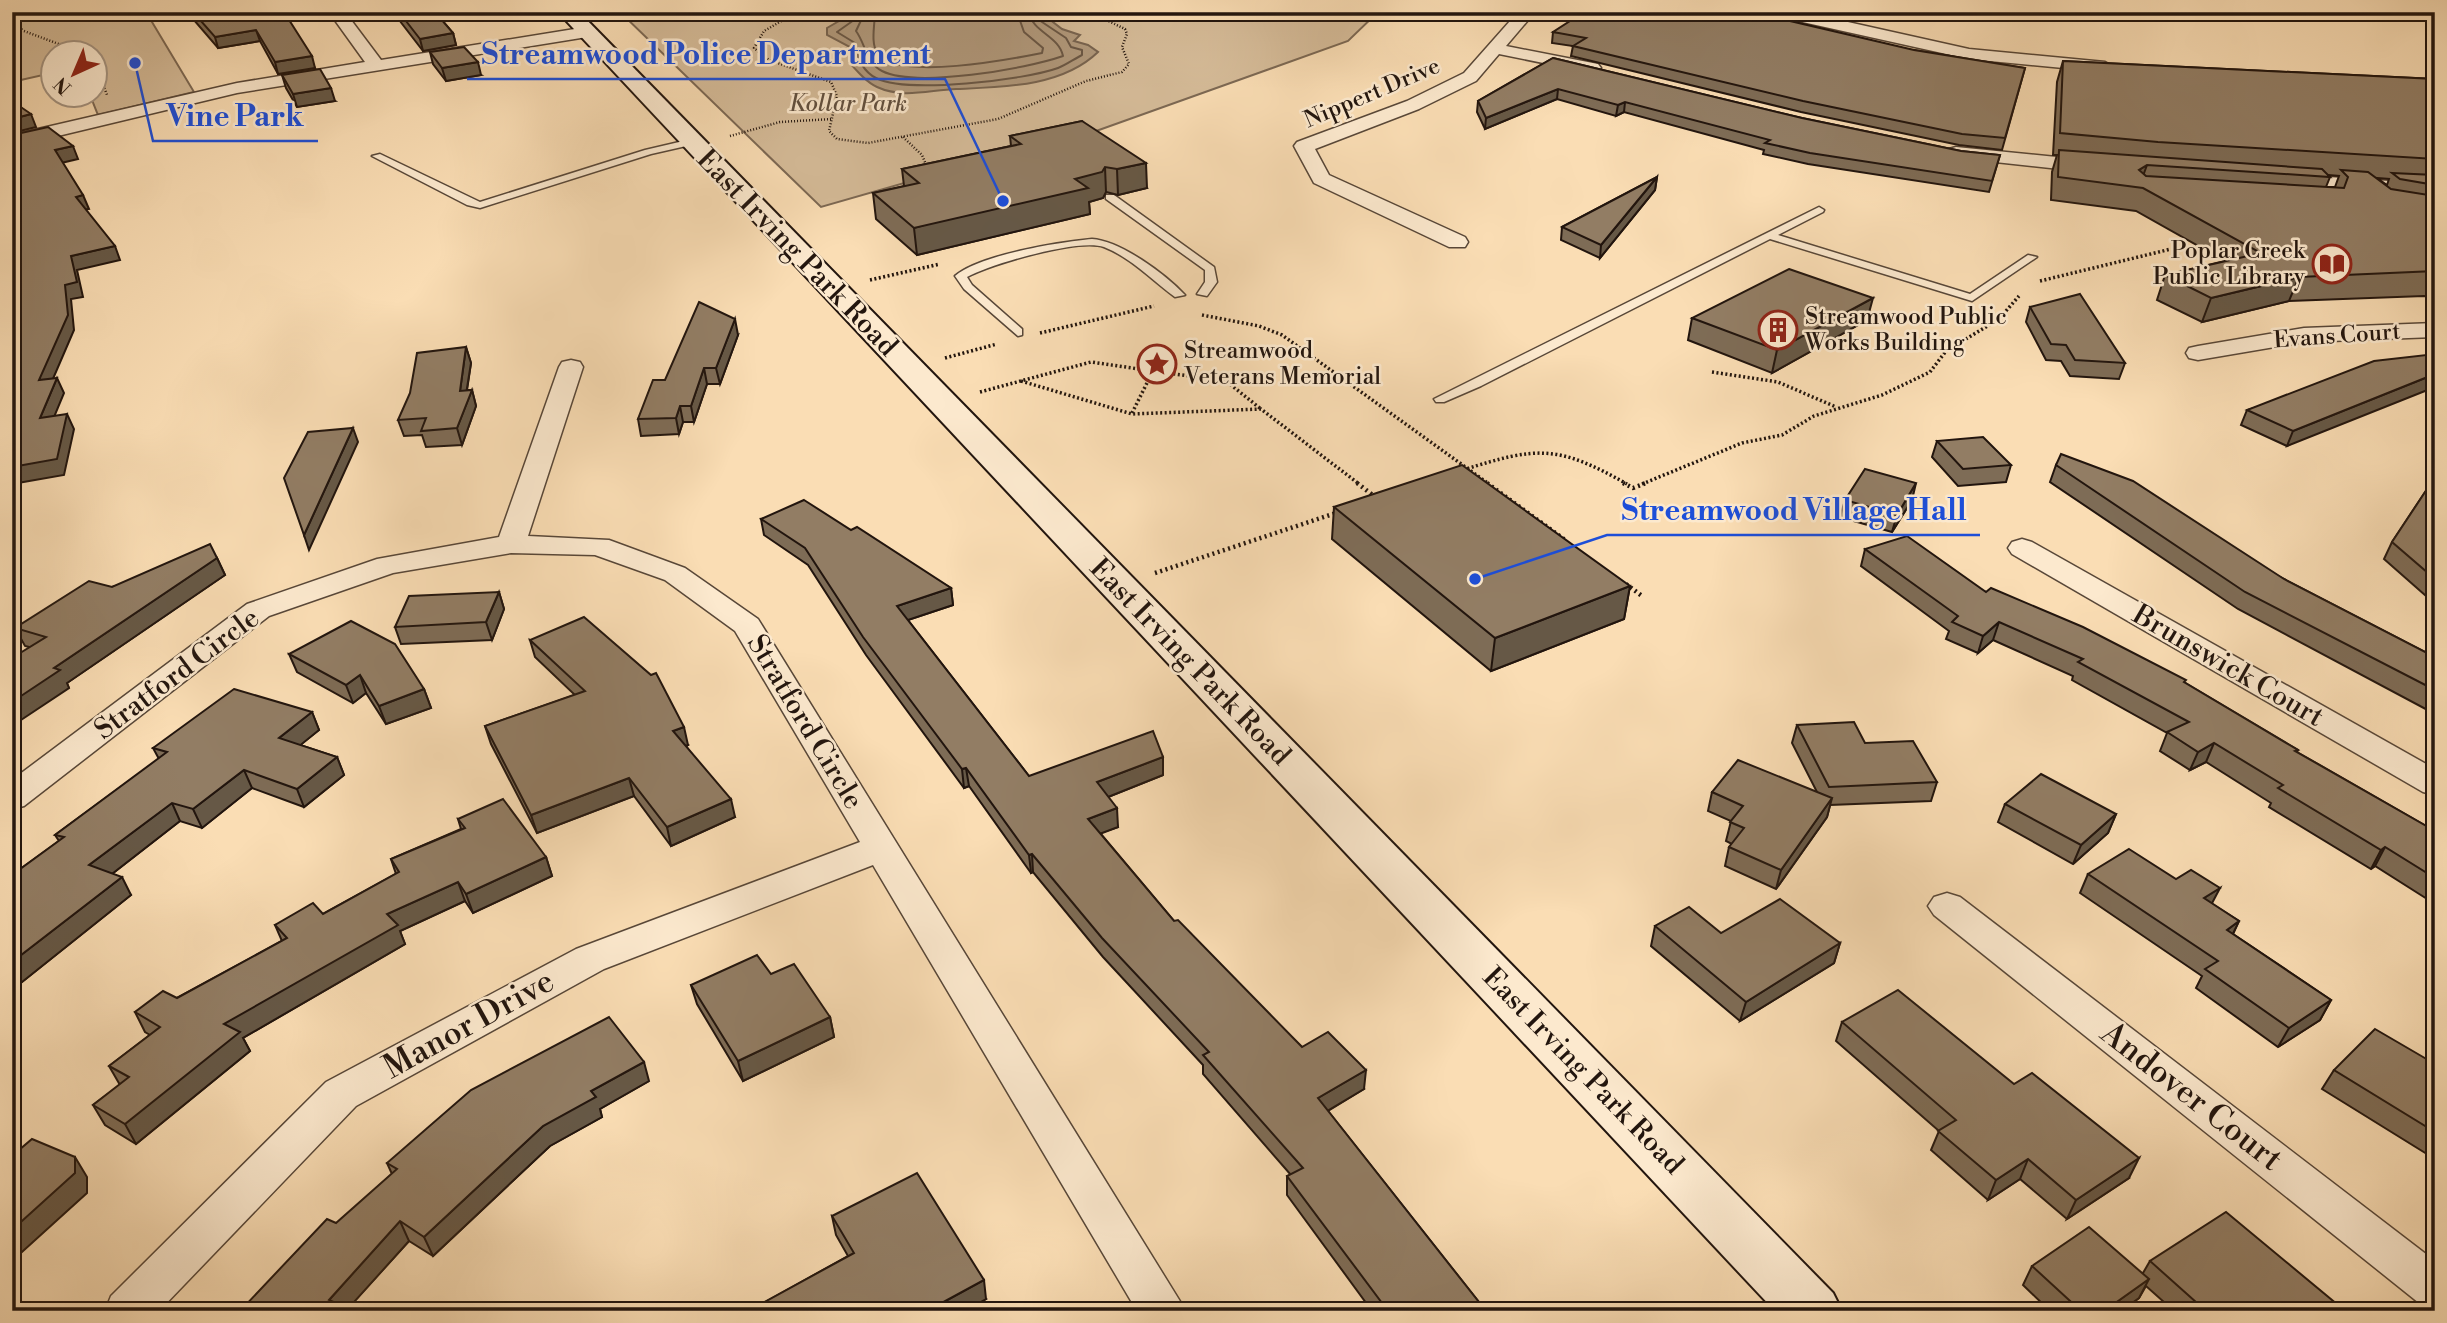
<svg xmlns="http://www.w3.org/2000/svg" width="2447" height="1323" viewBox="0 0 2447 1323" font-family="'Libre Bodoni',serif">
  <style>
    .green { fill: #d5bb98; stroke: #7c6853; stroke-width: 2 }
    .water { fill: #b1997c; stroke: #786450; stroke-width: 2 }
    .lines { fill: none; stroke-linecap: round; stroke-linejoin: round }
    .shore { stroke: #6a5745; stroke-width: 2 }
    .service-casing { stroke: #584738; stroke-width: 3 }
    .minor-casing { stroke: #584738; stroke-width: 3 }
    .tertiary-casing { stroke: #584738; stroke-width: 4 }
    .secondary-casing { stroke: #22150e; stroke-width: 4 }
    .path-far2 { stroke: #22150e; stroke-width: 2.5; stroke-dasharray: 1 2; stroke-linecap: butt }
    .path-far1 { stroke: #22150e; stroke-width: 3.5; stroke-dasharray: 2 2.5; stroke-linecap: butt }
    .path { stroke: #22150e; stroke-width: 4.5; stroke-dasharray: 2 3.5; stroke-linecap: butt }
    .service { fill: #fce9ce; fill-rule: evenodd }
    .minor { fill: #fce9ce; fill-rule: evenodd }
    .tertiary { fill: #fce9ce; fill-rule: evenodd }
    .secondary { fill: #fce9ce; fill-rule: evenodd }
    .wall { fill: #7e6c56; stroke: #22150e; stroke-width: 2; fill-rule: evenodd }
    .shaded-wall { fill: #665846; stroke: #22150e; stroke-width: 2 }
    .building { fill: #927d64; stroke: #22150e; stroke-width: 2 }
    .labels { text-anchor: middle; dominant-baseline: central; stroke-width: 5; stroke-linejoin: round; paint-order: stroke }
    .far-street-label { font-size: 23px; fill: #22150e; stroke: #fce9ce }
    .far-park-label { font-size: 23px; font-style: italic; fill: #614f3e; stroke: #fce9ce }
    .far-poi-label { font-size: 23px; fill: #22150e; stroke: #fce9ce; text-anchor: start }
    .street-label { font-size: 28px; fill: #22150e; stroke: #fce9ce }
    .near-street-label { font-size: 33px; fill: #22150e; stroke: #fce9ce }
    .leader { fill: none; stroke: #1d4ed8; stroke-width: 2.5 }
    .callout-dot { fill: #1d4ed8; stroke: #fce9ce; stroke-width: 2.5 }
    .callout-label { font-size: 30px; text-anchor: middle; font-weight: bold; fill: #1d4ed8; stroke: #fce9ce; stroke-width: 5; stroke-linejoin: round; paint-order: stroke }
  </style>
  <rect width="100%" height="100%" fill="#faddb4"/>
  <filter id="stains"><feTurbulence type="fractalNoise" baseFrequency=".00286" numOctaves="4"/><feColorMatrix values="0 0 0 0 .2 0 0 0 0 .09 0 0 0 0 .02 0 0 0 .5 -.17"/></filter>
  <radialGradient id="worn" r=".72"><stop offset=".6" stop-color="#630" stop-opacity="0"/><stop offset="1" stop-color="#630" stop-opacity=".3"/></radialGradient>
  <g class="green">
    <polygon points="12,12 146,12 194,92 98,115 90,95 94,94 94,52 52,52 52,73 12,82"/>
    <polygon points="620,12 1378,12 1348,41 1071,140 967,165 821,207"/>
  </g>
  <path class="water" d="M849,12H1040L1062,29L1080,35L1074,41L1088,45L1098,52C1062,87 1003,87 956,89C929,90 903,99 877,87C866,82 857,71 849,62L850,47L827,35V28L851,14Z"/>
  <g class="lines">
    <g class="shore">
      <path d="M856,12L854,20L837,32L855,43C857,57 862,71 876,78C907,94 1025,80 1058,68C1066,65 1074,59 1082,55V50L1071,47L1066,38L1039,20L1037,12"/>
      <path d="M865,12L856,31C865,43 867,64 882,71C916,88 1026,69 1063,56C1059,36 1034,33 1028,12"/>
      <path d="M875,12C875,24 870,44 878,54C899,81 1012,59 1042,53L1043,48L1024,32L1017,12"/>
    </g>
    <defs>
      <g id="service">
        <polygon points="692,139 697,142 695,144 651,154 480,208 467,205 372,156 380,154 480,202 645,150"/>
        <polygon points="1106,195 1114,195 1214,267 1217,282 1207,296 1197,294 1205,282 1205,270 1106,199"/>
        <polygon points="1819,207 1824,210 1823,212 1778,235 1970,294 2028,255 2037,257 1972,301 1770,239 1481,386 1444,402 1436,402 1434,399"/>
        <path d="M1092,239C1121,241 1165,274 1185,295L1175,297C1153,281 1130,257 1104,247C1079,238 991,264 967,277L972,285L1022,329V335L1018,336L964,289L955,276C979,255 1059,242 1092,239Z"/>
      </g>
      <g id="minor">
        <polygon points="329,12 345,12 381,60 587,27 595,32 587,37 237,93 12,147 12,135 237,83 365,62"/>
        <polygon points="1518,12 1535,12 1506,46 1598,64 1601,68 1598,72 1592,73 1499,54 1476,81 1419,109 1315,149 1329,175 1465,237 1468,242 1465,247 1449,247 1314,183 1294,146 1297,142 1407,101 1464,73"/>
        <polygon points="1772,12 1803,12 1969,49 2105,62 2114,67 2105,72 1969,59 1780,17"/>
        <polygon points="1956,147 2096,161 2106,167 2096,173 1949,157 1946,153 1949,149"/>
        <polygon points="2284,174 2435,184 2435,196 2277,184 2274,180 2277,176"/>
        <polygon points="2435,323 2435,337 2304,342 2198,360 2189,358 2186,353 2189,348 2198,346 2304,328"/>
        <polygon points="571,360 580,362 583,367 528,536 609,540 685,568 758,619 1186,1311 1137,1311 873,865 604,969 356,1106 159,1311 105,1311 111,1296 326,1082 576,949 860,842 735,631 665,580 595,555 511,553 393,573 269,616 24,806 12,809 12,780 247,604 377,559 499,537 559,367 562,362"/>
        <polygon points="2022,539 2032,542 2435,769 2435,795 2423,792 2012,554 2008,548 2012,542"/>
        <polygon points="1947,893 1960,897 2435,1261 2435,1309 2419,1303 1934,915 1928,906 1934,897"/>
      </g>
      <polygon id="tertiary" points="2423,12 2435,12 2435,23 2428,21"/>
      <polygon id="secondary" points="558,12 579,12 1833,1293 1842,1311 1775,1311"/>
    </defs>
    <use href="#service" class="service-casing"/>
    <use href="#minor" class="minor-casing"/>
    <use href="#tertiary" class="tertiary-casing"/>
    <use href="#secondary" class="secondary-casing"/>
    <g class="path-far2">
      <polyline points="797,12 764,31 754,48 769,60 831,82 837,96 829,131 837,139 868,143 998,119 1086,81 1122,72 1129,64 1122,47 1127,34 1125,29 1090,12"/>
      <polyline points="12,22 24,31 80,52"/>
      <polyline points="94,60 107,95"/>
      <polyline points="730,136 780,122 832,119"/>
      <polyline points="903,137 922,155 927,167"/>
    </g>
    <g class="path-far1">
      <polyline points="870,280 940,264"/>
      <polyline points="2040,281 2171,249"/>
      <polyline points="1202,315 1259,326 1282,335 1489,484"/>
      <polyline points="1040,333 1154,306"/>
      <polyline points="945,358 997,344"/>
      <polyline points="1712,372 1778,382 1836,407"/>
      <polyline points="1021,381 1132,414 1261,409 1359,484"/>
      <polyline points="980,392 1091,362 1153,371"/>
      <polyline points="1132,413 1153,371 1226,381 1261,409"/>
      <path d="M1463,470C1538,446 1558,445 1627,484"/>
      <polyline points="1642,484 1742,443 1782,435 1814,416 1882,395 1930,372 1946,351 1999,319 2019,296"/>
    </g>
    <g class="path">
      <polyline points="1357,483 1374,496"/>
      <polyline points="1487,483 1565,540"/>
      <polyline points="1623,483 1633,488 1646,483"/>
      <polyline points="1155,573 1339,512"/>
      <polyline points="1626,584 1642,596"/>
    </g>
    <use href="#service" class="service"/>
    <use href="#minor" class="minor"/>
    <use href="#tertiary" class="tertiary"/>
    <use href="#secondary" class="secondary"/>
  </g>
  <g class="wall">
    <polygon points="187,12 284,12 315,68 278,74 260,41 218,48"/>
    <polygon points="393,12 435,12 453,33 456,45 423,51"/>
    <polygon points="1553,32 1914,50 2025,68 2002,150 1959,145 1801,112 1571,56 1573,46 1552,43"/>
    <polygon points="430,52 481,75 446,81 433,64"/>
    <polygon points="1553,58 1802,118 1961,151 2000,155 1989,192 1808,164 1763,154 1764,150 1624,112 1616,116 1557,99 1485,129 1477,112 1478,101"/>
    <path d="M2063,61L2435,79V297L2424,296L2289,301L2202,322L2157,300L2165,275L2225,261L2136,211L2051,200L2052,172L2057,155H2053L2057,82ZM2328,175L2339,176L2335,187H2326L2330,177ZM2377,178L2389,179L2387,185Z"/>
    <polygon points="282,75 335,101 297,107 286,88"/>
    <polygon points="1082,121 1147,188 1118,195 1106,192 1103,198 1089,202 1090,214 917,255 876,219 873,193 904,186 902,169 1011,146 1010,136"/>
    <polygon points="1657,177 1655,190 1600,258 1561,240 1562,227"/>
    <polygon points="2030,307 2125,363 2119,379 2070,376 2061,361 2046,360 2026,322"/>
    <polygon points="1692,318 1867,320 1772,373 1688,340"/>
    <polygon points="738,335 720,384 707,384 694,422 683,422 679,434 641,436 638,419 665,380"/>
    <polygon points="466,347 471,363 467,390 472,390 476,406 462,445 426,447 422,435 404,436 398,420"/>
    <polygon points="2435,354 2287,446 2241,425 2247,410"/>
    <polygon points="1937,441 2011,465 2006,482 1958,486 1932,457"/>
    <polygon points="2056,465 2284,579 2435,657 2435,714 2238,609 2050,482"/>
    <polygon points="2435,477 2435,603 2434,603 2384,559 2392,542"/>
    <polygon points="1845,500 1912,500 1892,532 1840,517"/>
    <polygon points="1334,507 1630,586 1624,619 1491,671 1332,539"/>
    <polygon points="761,519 851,530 951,588 953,605 908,620 1029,776 1163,775 1108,797 1118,827 1100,833 1174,921 1302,1047 1364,1089 1328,1111 1486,1311 1372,1311 1287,1195 1287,1176 1291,1175 1203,1074 1203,1065 1103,957 1033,872 1031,873 969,786 964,788 866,655 808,565 764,535"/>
    <polygon points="1865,549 1986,592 2185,683 2298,750 2297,752 2435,831 2435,904 2375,866 2371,869 2269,807 2271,803 2206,762 2190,770 2160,751 2167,733 2072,680 2073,676 1993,640 1978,653 1946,639 1949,631 1861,566"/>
    <polygon points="217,558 225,575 67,683 69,688 29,647 25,646 15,628 112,587"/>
    <polygon points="499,592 504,609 492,640 401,644 395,627"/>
    <polygon points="530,640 688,745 686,746 735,817 671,846 634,796 537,833 491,744 485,726 575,695 535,657"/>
    <polygon points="289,654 424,689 431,708 386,724 366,693 353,703 297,672"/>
    <polygon points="312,712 319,730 300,745 337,757 344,775 304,807 252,788 202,828 180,821 112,874 131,895 12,990 12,875 59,841 55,835 159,759 153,748"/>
    <polygon points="1797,725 1865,743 1937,782 1931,801 1830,805 1827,817 1776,889 1725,866 1729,847 1732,844 1726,841 1731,821 1708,811 1712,792 1817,792 1792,743"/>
    <polygon points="2005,804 2116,814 2108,833 2073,864 1998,822"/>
    <polygon points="458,819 546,857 552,876 473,913 465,901 400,931 405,944 243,1038 250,1051 136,1144 105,1125 93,1105 120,1085 109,1066 150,1035 145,1032 135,1012 177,998 282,941 275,925 323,914 396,874 391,859 461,829"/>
    <polygon points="2088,874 2212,904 2239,921 2233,934 2331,1000 2320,1020 2278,1047 2196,988 2202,976 2080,893"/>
    <polygon points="1655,926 1721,933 1840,943 1834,963 1740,1021 1651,946"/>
    <polygon points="771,974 830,1017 834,1037 743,1081 697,1004 691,985"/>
    <polygon points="1842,1022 2129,1178 2067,1219 2020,1179 1988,1200 1931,1150 1939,1131 1836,1041"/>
    <polygon points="2435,1064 2435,1159 2322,1089 2334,1070"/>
    <polygon points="649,1081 600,1109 602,1117 550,1146 433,1256 409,1241 348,1308 240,1311 392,1174 387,1163"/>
    <polygon points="832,1216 986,1299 965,1311 749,1311 848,1256 836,1235"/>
    <polygon points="2150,1261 2338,1305 2335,1311 2174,1311 2146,1286 2139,1298 2121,1311 2050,1311 2023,1285 2032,1266 2143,1273"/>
  </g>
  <g class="shaded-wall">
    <polygon points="256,30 260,41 218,48 215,37"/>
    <polygon points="453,33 456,45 423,51 420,39"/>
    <polygon points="312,56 315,68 278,74 275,62"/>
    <polygon points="478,62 481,75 446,81 442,68"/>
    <polygon points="331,88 335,101 297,107 293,94"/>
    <polygon points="1558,89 1557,99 1485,129 1486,118"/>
    <polygon points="1625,102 1624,112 1616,116 1618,105"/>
    <polygon points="31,114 36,127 12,133 12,119"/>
    <polygon points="73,146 78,159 61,163 55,150"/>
    <polygon points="1146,163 1147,188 1118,195 1117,169"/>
    <polygon points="2147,165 2139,187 2139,170"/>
    <polygon points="1105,167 1106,192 1103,198 1089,202 1090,214 917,255 914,228 1075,179"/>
    <polygon points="1657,177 1655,190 1600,258 1601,245"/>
    <polygon points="83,195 89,209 81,210 76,197"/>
    <polygon points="115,246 120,260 77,270 83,297 71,299 74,330 46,395 39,380 71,256"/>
    <polygon points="2299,277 2289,301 2202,322 2211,298"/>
    <polygon points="1873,298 1867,320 1772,373 1777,350"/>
    <polygon points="735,319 738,335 720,384 716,368"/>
    <polygon points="466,347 471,363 464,407 460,391"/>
    <polygon points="704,368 707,384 694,422 691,406"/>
    <polygon points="2435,374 2435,387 2287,446 2293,431"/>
    <polygon points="57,378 64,393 47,434 40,418"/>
    <polygon points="472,390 476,406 462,445 457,428"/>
    <polygon points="680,406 683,422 679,434 676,418"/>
    <polygon points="67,414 74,429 64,475 12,484 12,467"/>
    <polygon points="353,428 358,442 309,550 304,535"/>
    <polygon points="1916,483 1912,500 1892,532 1897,515"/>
    <polygon points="217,558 225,575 67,683 69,688 12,726 12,702 54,668"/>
    <polygon points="1630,586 1624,619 1491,671 1495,638"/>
    <polygon points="951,588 953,605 899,623 897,606"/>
    <polygon points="499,592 504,609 492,640 486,622"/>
    <polygon points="1999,622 1993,640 1978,653 1983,636"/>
    <polygon points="360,675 366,693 353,703 346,685"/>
    <polygon points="424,689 431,708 386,724 379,706"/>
    <polygon points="312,712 319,730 287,756 279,738"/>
    <polygon points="684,727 688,745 677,749 673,731"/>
    <polygon points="2214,743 2206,762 2190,770 2198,752"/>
    <polygon points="337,757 344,775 304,807 297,789"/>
    <polygon points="1163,757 1163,775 1098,801 1097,782"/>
    <polygon points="966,768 969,786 964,788 962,769"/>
    <polygon points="244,770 252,788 202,828 193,809"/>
    <polygon points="629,778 634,796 537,833 531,815"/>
    <polygon points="1832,798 1827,817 1776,889 1781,870"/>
    <polygon points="731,799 735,817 671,846 667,827"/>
    <polygon points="172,803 180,821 99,884 89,865"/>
    <polygon points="1117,808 1118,827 1089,838 1088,819"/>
    <polygon points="2116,814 2108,833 2073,864 2081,845"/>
    <polygon points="2385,847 2375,866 2371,869 2381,850"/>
    <polygon points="1032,854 1033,872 1031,873 1029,855"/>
    <polygon points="546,857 552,876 473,913 466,894"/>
    <polygon points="122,877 131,895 12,990 12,962"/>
    <polygon points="458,882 465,901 400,931 405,944 243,1038 250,1051 136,1144 125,1124 224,1024 387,914"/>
    <polygon points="2220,888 2210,907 2204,898"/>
    <polygon points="2239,921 2230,940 2227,930"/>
    <polygon points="1840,943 1834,963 1740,1021 1746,1002"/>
    <polygon points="2331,1000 2320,1020 2278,1047 2289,1028"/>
    <polygon points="830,1017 834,1037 743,1081 738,1061"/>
    <polygon points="644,1062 649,1081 600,1109 602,1117 550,1146 433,1256 424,1237 543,1126 591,1091"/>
    <polygon points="1366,1070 1364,1089 1317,1117 1318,1098"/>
    <polygon points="75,1157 87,1177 87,1193 12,1261 12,1230"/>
    <polygon points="2139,1158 2129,1178 2067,1219 2076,1200"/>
    <polygon points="2028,1159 2020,1179 1988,1200 1996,1180"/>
    <polygon points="400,1221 409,1241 346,1311 329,1300"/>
    <polygon points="2149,1279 2139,1298 2121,1311 2104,1311"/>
    <polygon points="984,1280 986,1299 965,1311 927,1311"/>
  </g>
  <g class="building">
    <polygon points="193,12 284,12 312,56 275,62 256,30 215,37"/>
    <polygon points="399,12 435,12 453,33 420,39"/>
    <polygon points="1584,12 1752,12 1914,50 2025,68 2005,138 1962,134 1803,101 1573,46 1586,38 1553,32"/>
    <polygon points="464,47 478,62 442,68 430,52"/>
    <polygon points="1553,58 1802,118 1961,151 2000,155 1992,181 1810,153 1765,143 1770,140 1625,102 1618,105 1558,89 1486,118 1478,101"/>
    <polygon points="2063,61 2435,79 2435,159 2158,142 2060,133"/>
    <polygon points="320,69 331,88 293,94 282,75"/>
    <polygon points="12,101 31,114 12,119"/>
    <polygon points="1082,121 1146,163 1117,169 1105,167 1102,172 1075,179 1088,188 914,228 873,193 919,183 902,169 1021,144 1010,136"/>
    <polygon points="48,127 73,146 55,150 83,195 76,197 115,246 71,256 77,282 65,285 68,315 39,380 57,378 40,418 67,414 57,459 12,467 12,135"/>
    <polygon points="2059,150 2322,169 2330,177 2147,165 2139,170 2146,176 2344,188 2348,177 2341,170 2368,172 2391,189 2435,196 2435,271 2299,277 2211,298 2165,275 2261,253 2143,188 2058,177"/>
    <polygon points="2392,173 2435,175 2435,185 2400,179"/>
    <polygon points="1657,177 1601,245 1562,227"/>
    <polygon points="1789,269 1873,298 1777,350 1692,318"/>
    <polygon points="2080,294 2125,363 2075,360 2066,345 2051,344 2030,307"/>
    <polygon points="699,302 735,319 716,368 704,368 691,406 680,406 676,418 638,419 653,380 665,380"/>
    <polygon points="466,347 460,391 472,390 457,428 421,431 426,418 398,420 410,393 417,353"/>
    <polygon points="2435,354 2435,374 2293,431 2247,410 2374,361"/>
    <polygon points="353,428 304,535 284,478 308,432"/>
    <polygon points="1983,437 2011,465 1963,469 1937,441"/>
    <polygon points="2061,454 2133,481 2284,579 2435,657 2435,690 2245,592 2056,465"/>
    <polygon points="1462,465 1630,586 1495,638 1334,507"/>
    <polygon points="1865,469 1916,483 1897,515 1845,500"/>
    <polygon points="2435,477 2435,579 2392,542"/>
    <polygon points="804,500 851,530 857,527 951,588 897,606 1029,776 1153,731 1163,757 1097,782 1117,808 1088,819 1174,921 1178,920 1302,1047 1328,1032 1366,1070 1318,1098 1486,1311 1388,1311 1287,1176 1303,1168 1203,1055 1209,1052 1102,938 1032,854 1029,855 966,768 962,769 863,637 805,548 761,519"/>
    <polygon points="1907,536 1986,592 1991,588 2083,627 2186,680 2184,682 2298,750 2295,751 2435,831 2435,878 2385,847 2381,850 2278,788 2283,785 2214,743 2198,752 2167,732 2189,722 2078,662 2083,659 1999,622 1983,636 1952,622 1958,616 1865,549"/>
    <polygon points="210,544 217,558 54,668 60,670 12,702 12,658 46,637 15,628 89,581 112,587"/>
    <polygon points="499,592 486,622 395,627 409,596"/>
    <polygon points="584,617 651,675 656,673 684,727 673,731 731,799 667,827 629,778 531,815 485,726 585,691 530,640"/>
    <polygon points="351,621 395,644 424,689 379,706 360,675 346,685 289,654"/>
    <polygon points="234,689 312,712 279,738 337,757 297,789 244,770 193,809 172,803 89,865 122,877 12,962 12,875 64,837 55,835 167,752 153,748"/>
    <polygon points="1854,722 1865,743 1913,741 1937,782 1829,787 1797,725"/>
    <polygon points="1738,760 1832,798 1781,870 1729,847 1744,828 1730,822 1743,806 1712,792"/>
    <polygon points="2041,774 2116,814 2081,845 2005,804"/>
    <polygon points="503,799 546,857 466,894 458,882 387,914 398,925 224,1024 240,1032 125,1124 93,1105 129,1077 109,1066 160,1027 135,1012 163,991 177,998 287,938 275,925 313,903 323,914 399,872 391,859 465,828 458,819"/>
    <polygon points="2129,849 2176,879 2191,870 2220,888 2204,898 2239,921 2227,930 2331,1000 2289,1028 2205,969 2218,961 2088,874"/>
    <polygon points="1780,899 1840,943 1746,1002 1655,926 1689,907 1721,933"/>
    <polygon points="757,955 771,974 794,964 830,1017 738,1061 691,985"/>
    <polygon points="1898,990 2014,1084 2032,1073 2139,1158 2076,1200 2028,1159 1996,1180 1938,1131 1956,1120 1842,1022"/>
    <polygon points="609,1017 644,1062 591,1091 596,1097 543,1126 424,1237 400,1221 329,1300 354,1311 240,1311 327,1219 336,1223 397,1169 387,1163 471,1090"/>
    <polygon points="2375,1029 2435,1064 2435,1132 2334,1070"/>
    <polygon points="32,1139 75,1157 75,1173 12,1230 12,1156"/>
    <polygon points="917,1173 984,1280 927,1311 748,1311 854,1253 832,1216"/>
    <polygon points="2226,1212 2338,1305 2330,1311 2206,1311 2150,1261"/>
    <polygon points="2089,1227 2149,1279 2104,1311 2081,1311 2032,1266"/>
  </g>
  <defs>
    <symbol id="library-ring" viewBox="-11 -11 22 22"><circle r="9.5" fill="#fce9ce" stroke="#8f2418" stroke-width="1.5"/><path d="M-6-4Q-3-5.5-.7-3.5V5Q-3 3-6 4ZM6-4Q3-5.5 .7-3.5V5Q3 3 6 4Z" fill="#8f2418"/></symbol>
    <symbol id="building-ring" viewBox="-11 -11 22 22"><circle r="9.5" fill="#fce9ce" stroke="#8f2418" stroke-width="1.5"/><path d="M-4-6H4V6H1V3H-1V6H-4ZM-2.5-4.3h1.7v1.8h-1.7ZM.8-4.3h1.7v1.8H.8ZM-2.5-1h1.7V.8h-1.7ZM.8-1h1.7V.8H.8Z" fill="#8f2418"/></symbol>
    <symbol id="sight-ring" viewBox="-11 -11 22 22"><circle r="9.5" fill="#fce9ce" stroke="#8f2418" stroke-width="1.5"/><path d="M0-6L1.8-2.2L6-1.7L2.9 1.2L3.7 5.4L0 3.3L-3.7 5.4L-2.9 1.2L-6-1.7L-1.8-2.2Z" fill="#8f2418"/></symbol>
  </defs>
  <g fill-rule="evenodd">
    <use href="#library-ring" x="2310" y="242" width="44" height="44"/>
    <use href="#building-ring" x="1756" y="308" width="44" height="44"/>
    <use href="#sight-ring" x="1135" y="342" width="44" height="44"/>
  </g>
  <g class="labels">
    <g class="far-street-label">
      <text transform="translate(1372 93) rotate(-23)">Nippert Drive</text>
      <text transform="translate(2337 336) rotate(-4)">Evans Court</text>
    </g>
    <g class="far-park-label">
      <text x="848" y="104">Kollar Park</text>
    </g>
    <g class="far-poi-label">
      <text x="2305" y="251" text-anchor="end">Poplar Creek<tspan x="2305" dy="26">Public Library</tspan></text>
      <text x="1805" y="317">Streamwood Public<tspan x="1805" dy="26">Works Building</tspan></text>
      <text x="1184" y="351">Streamwood<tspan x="1184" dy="26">Veterans Memorial</tspan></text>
    </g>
    <g class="street-label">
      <text transform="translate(797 253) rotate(46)">East Irving Park Road</text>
      <text transform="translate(1190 662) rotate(46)">East Irving Park Road</text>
      <text transform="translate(2228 666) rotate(30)">Brunswick Court</text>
      <text transform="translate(177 674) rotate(-37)">Stratford Circle</text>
      <text transform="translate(805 722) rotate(59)">Stratford Circle</text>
      <text transform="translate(1583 1071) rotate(46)">East Irving Park Road</text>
    </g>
    <g class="near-street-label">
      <text transform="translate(469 1025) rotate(-29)">Manor Drive</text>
      <text transform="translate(2191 1097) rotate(38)">Andover Court</text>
    </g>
  </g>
  <path class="leader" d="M1003 201L945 79H467M135 63L153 141H318M1475 579L1607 535H1980"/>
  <g class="callout-dot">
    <circle cx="1003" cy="201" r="7"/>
    <circle cx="135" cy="63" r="7"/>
    <circle cx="1475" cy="579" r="7"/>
  </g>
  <g class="callout-label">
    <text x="706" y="64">Streamwood Police Department</text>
    <text x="235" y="126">Vine Park</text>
    <text x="1794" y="520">Streamwood Village Hall</text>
  </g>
  <rect width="2447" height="1323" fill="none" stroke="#faddb4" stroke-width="42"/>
  <rect x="14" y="14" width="2419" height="1295" fill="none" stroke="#22150e" stroke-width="3.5"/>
  <rect x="21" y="21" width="2405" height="1281" fill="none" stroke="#22150e" stroke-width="2"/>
  <g transform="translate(74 74) rotate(224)"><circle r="33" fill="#fce9ce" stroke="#a59481" stroke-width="2"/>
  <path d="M0-5L12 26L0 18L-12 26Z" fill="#8f2418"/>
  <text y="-10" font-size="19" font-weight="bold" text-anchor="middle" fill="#22150e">N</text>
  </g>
  <rect width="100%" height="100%" filter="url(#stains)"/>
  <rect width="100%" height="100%" fill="url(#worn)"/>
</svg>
